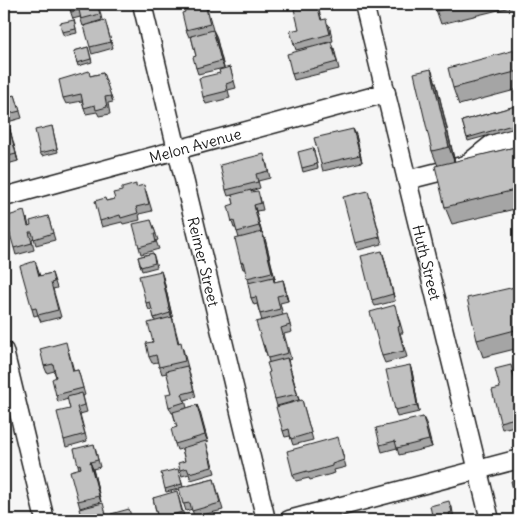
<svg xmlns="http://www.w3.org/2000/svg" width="523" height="524" viewBox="0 0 523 524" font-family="Delius,sans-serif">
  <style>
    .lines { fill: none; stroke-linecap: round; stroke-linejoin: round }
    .minor-casing { stroke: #1c1c1c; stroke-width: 21 }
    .minor { stroke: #fff; stroke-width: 18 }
    .wall { fill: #a5a5a5; stroke: #1c1c1c }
    .shaded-wall { fill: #868686; stroke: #1c1c1c }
    .building { fill: #c0c0c0; stroke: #1c1c1c }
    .labels { text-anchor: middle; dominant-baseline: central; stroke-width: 5; stroke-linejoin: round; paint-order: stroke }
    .street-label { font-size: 15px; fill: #1c1c1c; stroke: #fff }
  </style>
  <rect width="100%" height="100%" fill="#f6f6f6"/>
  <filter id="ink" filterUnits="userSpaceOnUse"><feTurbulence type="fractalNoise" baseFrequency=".02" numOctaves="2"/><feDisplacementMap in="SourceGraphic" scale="10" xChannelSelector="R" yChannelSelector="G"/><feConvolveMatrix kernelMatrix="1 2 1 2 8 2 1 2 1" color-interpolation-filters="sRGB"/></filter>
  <g filter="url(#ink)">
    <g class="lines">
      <defs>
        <g id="minor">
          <path id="s1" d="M142,4L266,520"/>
          <path id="s2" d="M364,4L490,520"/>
          <polyline points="407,180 466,165 491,145 519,136"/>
          <path id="s3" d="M4,197L386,93"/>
          <polyline points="4,351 45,520"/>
          <polyline points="289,520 519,459"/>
        </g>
      </defs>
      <use href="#minor" class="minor-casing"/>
      <use href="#minor" class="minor"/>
    </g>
    <g class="wall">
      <polygon points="4,4 14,4 15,5 4,8"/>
      <polygon points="68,4 101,4 101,6 99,7 102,20 83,26 80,17 73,19"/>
      <polygon points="206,4 213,30 216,36 224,68 198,74 196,68 196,56 191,36 189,37 186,30 185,12"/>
      <polygon points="302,4 321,4 317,5 322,20 329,25 333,41 296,50 294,44 299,29 303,7"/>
      <polygon points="434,4 519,4 519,5 441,24"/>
      <polygon points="74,20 77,33 64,36 62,32"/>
      <polygon points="107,27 113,48 92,54 90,47"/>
      <polygon points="88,47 92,62 78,66 74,51"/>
      <polygon points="334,48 339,69 294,80 292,74"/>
      <polygon points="519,49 519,89 459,105 453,88"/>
      <polygon points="230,67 236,88 228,90 230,98 206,104 203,97 220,73"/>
      <polygon points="4,69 11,96 15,95 22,118 4,123"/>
      <polygon points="431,69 437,86 455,162 519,146 519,208 452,224 445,207 438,166 432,151"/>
      <polygon points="103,73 113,102 108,103 110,114 99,116 97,112 86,114 82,101 66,104 63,98 90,76"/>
      <polygon points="519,105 519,127 468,141 462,121"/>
      <polygon points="52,126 58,152 42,156 40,153"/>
      <polygon points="9,127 18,161 4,165 4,128"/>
      <polygon points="353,129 356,135 362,162 323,171 321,164"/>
      <polygon points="314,151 318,168 303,172 302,168"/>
      <polygon points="266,160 270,178 258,181 260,188 251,191 252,192 260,197 263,210 256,211 261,232 265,239 275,279 274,279 275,282 283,280 285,287 288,301 280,303 283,315 289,321 292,332 284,334 291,359 288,360 299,400 277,406 275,399 270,372 269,362 266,352 265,352 263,345 262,321 257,304 254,305 251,298 249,282 245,269 243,269 241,263 239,238 236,228 234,228 232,222 234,204 232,195 228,196 226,190"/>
      <polygon points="137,187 146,191 152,211 139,214 140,220 123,224 122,222 102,227 100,221 106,201 115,199"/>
      <polygon points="370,197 382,244 358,250 355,243"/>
      <polygon points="48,216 55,240 36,245 34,238 32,239 34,250 16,255 14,248 27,218 29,226"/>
      <polygon points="151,220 158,240 156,241 159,249 141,254 139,247"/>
      <polygon points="382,251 395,301 375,306 372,300"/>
      <polygon points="153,253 157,267 142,271 138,257"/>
      <polygon points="35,261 40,276 52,273 57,288 53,289 61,317 41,322 38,315 34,316 32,309"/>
      <polygon points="163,277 173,320 179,343 183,349 196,397 185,400 187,408 197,405 208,442 206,442 215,473 191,480 189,474 182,476 180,470 185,461 182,449 177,450 175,444 177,427 173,413 172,413 169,407 172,393 167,373 162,374 158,362 152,363 149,357 153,342 155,321 152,309 149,310 146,303"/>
      <polygon points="519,286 519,348 483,357 477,340"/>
      <polygon points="397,312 403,333 400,333 407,357 385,363 382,356"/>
      <polygon points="68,349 74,371 78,370 85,395 83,396 87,412 80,414 87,441 66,447 64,440 70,409 68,399 58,402 56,395 56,377 54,371 47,373 44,366"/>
      <polygon points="412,371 419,412 397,417 395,410"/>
      <polygon points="513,371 519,394 519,425 502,429 500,422 500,388"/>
      <polygon points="302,400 313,440 293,445 290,436 285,437 283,431"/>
      <polygon points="423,417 432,447 399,455 397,448 382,452 380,445"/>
      <polygon points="94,444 100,467 93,469 101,502 80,508 78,501 79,469 78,465"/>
      <polygon points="340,444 346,467 334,470 335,473 310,480 309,478 296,481 293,475"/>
      <polygon points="179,472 183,487 214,479 223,510 194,517 192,509 186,511 179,489 166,492 165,489"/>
      <polygon points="178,495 184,516 166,520 158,520 153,498"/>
      <polygon points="452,507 454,519 452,520 433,520"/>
    </g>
    <g class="shaded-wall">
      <polygon points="213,30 216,36 224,68 221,61"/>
      <polygon points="431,69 437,86 455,164 449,147"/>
      <polygon points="9,127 11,133 18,161 16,154"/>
      <polygon points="353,129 356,135 362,162 360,155"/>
      <polygon points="254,205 256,211 262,233 259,226"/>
      <polygon points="262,232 265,239 275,279 272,272"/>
      <polygon points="382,251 384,257 395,301 393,294"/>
      <polygon points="161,271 163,277 173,320 170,313"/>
      <polygon points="283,280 285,287 288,301 286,294"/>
      <polygon points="287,358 289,364 299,400 297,394"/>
      <polygon points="410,365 412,371 419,412 417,405"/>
      <polygon points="197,405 200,412 208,442 205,435"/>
      <polygon points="423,417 426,423 432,447 429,440"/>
      <polygon points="90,462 93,469 101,502 99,496"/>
    </g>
    <g class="building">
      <polygon points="68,4 97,4 100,14 81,19 79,10 71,12"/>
      <polygon points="182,4 205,4 210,24 186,30 182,13 185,12"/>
      <polygon points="315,4 317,4 321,20 326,19 330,34 294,44 290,31 299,29 294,9"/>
      <polygon points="434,4 467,4 436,11"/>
      <polygon points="74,20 76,29 62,32 60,23"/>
      <polygon points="105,20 111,42 90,47 84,26"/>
      <polygon points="213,30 221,61 196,68 193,57 196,56 191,36"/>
      <polygon points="331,42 337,62 292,74 287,54"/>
      <polygon points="88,47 91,59 77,63 74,51"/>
      <polygon points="519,49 519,71 453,88 448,68"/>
      <polygon points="230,67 234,81 226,84 227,91 203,97 199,78 220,73 219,70"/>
      <polygon points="431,69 449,147 432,151 414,73"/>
      <polygon points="4,71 10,96 15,95 20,111 4,115"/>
      <polygon points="89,71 90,76 103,73 111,96 105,97 107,107 96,110 95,105 84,108 81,94 63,98 59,80"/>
      <polygon points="519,105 519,123 467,138 462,121"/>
      <polygon points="52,126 57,149 40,153 35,130"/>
      <polygon points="9,127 16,154 4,157 4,128"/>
      <polygon points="353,129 360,155 321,164 314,138"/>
      <polygon points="519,146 519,189 445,207 435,166"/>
      <polygon points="313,148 317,164 302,168 298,152"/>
      <polygon points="264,154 268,171 256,174 258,182 226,190 220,165"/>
      <polygon points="136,184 136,187 144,185 149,204 136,207 138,213 121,218 120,215 100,221 95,201 105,198 106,201 115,199 113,193 122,191 122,188"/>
      <polygon points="251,190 251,192 258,191 261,203 254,205 259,226 237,232 234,221 232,222 228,206 234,204 232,195"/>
      <polygon points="368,191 380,237 355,243 343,197"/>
      <polygon points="24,211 28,226 31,225 30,221 48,216 53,233 34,239 32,232 29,232 32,243 14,248 5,217"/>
      <polygon points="151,220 156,234 154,234 156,242 139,247 133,224"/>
      <polygon points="262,232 272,272 247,278 243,262 241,263 235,239"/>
      <polygon points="382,251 393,294 372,300 361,256"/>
      <polygon points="153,253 155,263 141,267 138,257"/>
      <polygon points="35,261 39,276 52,273 54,282 51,283 58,310 38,315 36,308 32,309 20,266"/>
      <polygon points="161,271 170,313 154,318 150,302 146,303 139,276"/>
      <polygon points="273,277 274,282 283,280 286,294 277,296 280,309 260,314 256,297 251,298 248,283"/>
      <polygon points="519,286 519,329 477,340 467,298"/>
      <polygon points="395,305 400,326 398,327 404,351 382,356 370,312"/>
      <polygon points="287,314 290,325 281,328 288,353 268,358 264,345 263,345 256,322"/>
      <polygon points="172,317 178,343 181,342 185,361 159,367 156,355 149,357 146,343 153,342 148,323"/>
      <polygon points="66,342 73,371 78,370 83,388 56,395 52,379 56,377 53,364 44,366 40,349"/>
      <polygon points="287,358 297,394 275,399 268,373 270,372 267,363"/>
      <polygon points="410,365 417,405 395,410 386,370"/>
      <polygon points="511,365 519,397 519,417 500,422 492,390 500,388 495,369"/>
      <polygon points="187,366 194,391 182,394 185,402 169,407 166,394 172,393 166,371"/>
      <polygon points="82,393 85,405 77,407 85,434 64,440 57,412 70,409 67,397"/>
      <polygon points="302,400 311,433 291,439 289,429 283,431 276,407"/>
      <polygon points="197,405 205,435 175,444 171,429 177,427 173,412"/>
      <polygon points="423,417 429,440 397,448 395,441 380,445 376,428"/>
      <polygon points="338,437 344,460 332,464 332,466 308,473 307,471 293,475 287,451"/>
      <polygon points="206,441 212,467 189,473 187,468 180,470 178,463 185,461 182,448"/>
      <polygon points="94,444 98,460 90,462 99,496 78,501 70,471 81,468 80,464 78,465 74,449"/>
      <polygon points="178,469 182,484 165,489 161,473"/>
      <polygon points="214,479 220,503 192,511 190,503 183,504 179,488"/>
      <polygon points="519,479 519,505 517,506 511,481"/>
      <polygon points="177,491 182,512 158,519 153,498"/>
      <polygon points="449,501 452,512 449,513 451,520 433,520 430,506"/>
      <polygon points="103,503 107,518 111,517 111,514 129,509 132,520 82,520 79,509"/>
      <polygon points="413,518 414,520 404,520"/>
    </g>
  </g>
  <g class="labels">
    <g class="street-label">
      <text stroke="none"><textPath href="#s3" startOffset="198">Melon Avenue</textPath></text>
      <text stroke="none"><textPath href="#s1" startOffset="265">Reimer Street</textPath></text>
      <text stroke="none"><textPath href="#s2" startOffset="266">Huth Street</textPath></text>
    </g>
  </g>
  <rect width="523" height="524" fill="none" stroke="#fff" stroke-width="20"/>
  <rect x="10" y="10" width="503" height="504" fill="none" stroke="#1c1c1c" stroke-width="2" filter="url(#ink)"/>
</svg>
